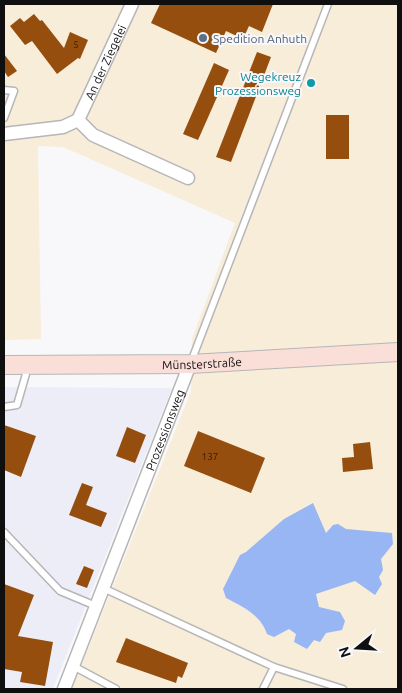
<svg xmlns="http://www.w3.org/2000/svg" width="402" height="693" viewBox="0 0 402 693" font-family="Ubuntu,sans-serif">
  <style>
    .built { fill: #ededf8 }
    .industrial { fill: #f7edd8 }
    .water { fill: #98b6f3 }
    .building { fill: #954e0e }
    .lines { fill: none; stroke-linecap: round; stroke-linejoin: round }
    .lane-casing { stroke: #b6b6b9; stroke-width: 9 }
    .street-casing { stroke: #b6b6b9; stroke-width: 15 }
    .secondary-casing { stroke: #b6b6b9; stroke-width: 20 }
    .lane { stroke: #fff; stroke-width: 6 }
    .street { stroke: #fff; stroke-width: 12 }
    .secondary { stroke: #faded8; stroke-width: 18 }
    .service-dot { fill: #5c6f8a; stroke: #f8f8fb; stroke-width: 2 }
    .culture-dot { fill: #0f9aa8; stroke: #f8f8fb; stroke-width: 2 }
    .labels { text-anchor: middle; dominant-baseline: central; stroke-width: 4; stroke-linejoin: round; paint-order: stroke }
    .number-label { font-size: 10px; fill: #301f10 }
    .service-label { font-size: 12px; fill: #4e5e75; stroke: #f8f8fb; text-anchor: start }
    .street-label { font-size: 12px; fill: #0f0f10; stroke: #f8f8fb }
    .culture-label { font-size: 12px; fill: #0d838f; stroke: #f8f8fb; text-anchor: end }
  </style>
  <rect width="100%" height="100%" fill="#f8f8fb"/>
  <polygon class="built" points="4,387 172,388 53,689 4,689"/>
  <polygon class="industrial" points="4,4 398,4 398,689 72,689 191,391 192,339 235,223 63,147 38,146 41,339 4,340"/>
  <path class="water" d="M313,503L326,533L333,525L338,524L346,529L392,533L393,544L381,559L383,570L379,577L382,584L375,595L355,581L316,594L319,607L340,612L345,621L342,630L326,633L320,642L314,640L307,649L294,642L296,634L289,629L274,637L267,634C261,615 243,607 226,598L223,589L240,555L246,552L284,519Z"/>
  <g class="building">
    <polygon points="160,4 273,4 262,32 249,26 243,39 226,31 216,53 151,23"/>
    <polygon points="34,14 40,21 42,20 64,48 70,32 88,40 80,59 78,58 57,74 32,41 25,45 10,26 20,18 24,22"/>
    <polygon points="257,52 271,57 231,162 216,157"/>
    <polygon points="4,54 17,71 8,77 4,71"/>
    <polygon points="214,63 229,70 198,140 183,134"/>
    <rect x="326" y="115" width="23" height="44"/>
    <polygon points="4,425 36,436 21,477 4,470"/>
    <polygon points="127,427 146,435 135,463 116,456"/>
    <polygon points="198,431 265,458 251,493 184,466"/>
    <polygon points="370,442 373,469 343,472 342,458 354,457 353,444"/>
    <polygon points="82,483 93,487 86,505 107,513 101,527 69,515"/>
    <polygon points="84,566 94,570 87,588 76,584"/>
    <polygon points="4,584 34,595 18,636 53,642 45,686 20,682 22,672 4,669"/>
    <polygon points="126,638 188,663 182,678 178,676 176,683 116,662"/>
  </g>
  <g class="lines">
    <defs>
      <g id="lane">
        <polyline points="4,90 14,91 4,118"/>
        <polyline points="191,362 328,4"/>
        <polyline points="4,407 17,405 28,367"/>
        <polyline points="4,532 60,591 96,606"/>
        <polyline points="103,588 274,667 263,689"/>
        <polyline points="73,666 116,689"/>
        <polyline points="274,667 343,689"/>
      </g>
      <g id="street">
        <polyline points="78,120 93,135 188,178"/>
        <path id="s1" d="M4,134L63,127L78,120L132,4"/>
        <path id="s2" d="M64,689L190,364"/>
      </g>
      <g id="secondary">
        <path id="s3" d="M4,365L190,364L398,352"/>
      </g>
    </defs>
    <use href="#lane" class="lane-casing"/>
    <use href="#street" class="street-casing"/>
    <use href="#secondary" class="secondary-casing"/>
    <use href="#lane" class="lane"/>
    <use href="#street" class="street"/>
    <use href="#secondary" class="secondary"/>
  </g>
  <circle class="service-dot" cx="203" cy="38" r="5"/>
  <circle class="culture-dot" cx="311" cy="83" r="5"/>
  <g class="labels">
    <g class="number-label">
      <text x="76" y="44">5</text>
      <text x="210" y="456">137</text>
    </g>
    <g class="service-label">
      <text x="213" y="38">Spedition Anhuth</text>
    </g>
    <g class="street-label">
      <text stroke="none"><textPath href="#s1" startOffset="140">An der Ziegelei</textPath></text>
      <text stroke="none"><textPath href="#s3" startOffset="198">Münsterstraße</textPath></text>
      <text stroke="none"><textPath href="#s2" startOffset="278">Prozessionsweg</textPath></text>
    </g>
    <g class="culture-label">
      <text x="301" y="76">Wegekreuz<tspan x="301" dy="14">Prozessionsweg</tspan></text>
    </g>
  </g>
  <rect width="402" height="693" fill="none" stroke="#0f0f10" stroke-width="10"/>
  <g transform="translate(357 648) rotate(252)" stroke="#f8f8fb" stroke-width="4" paint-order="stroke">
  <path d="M0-4L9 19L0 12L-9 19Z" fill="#0f0f10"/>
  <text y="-8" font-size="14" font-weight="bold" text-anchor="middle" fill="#0f0f10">N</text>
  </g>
</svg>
